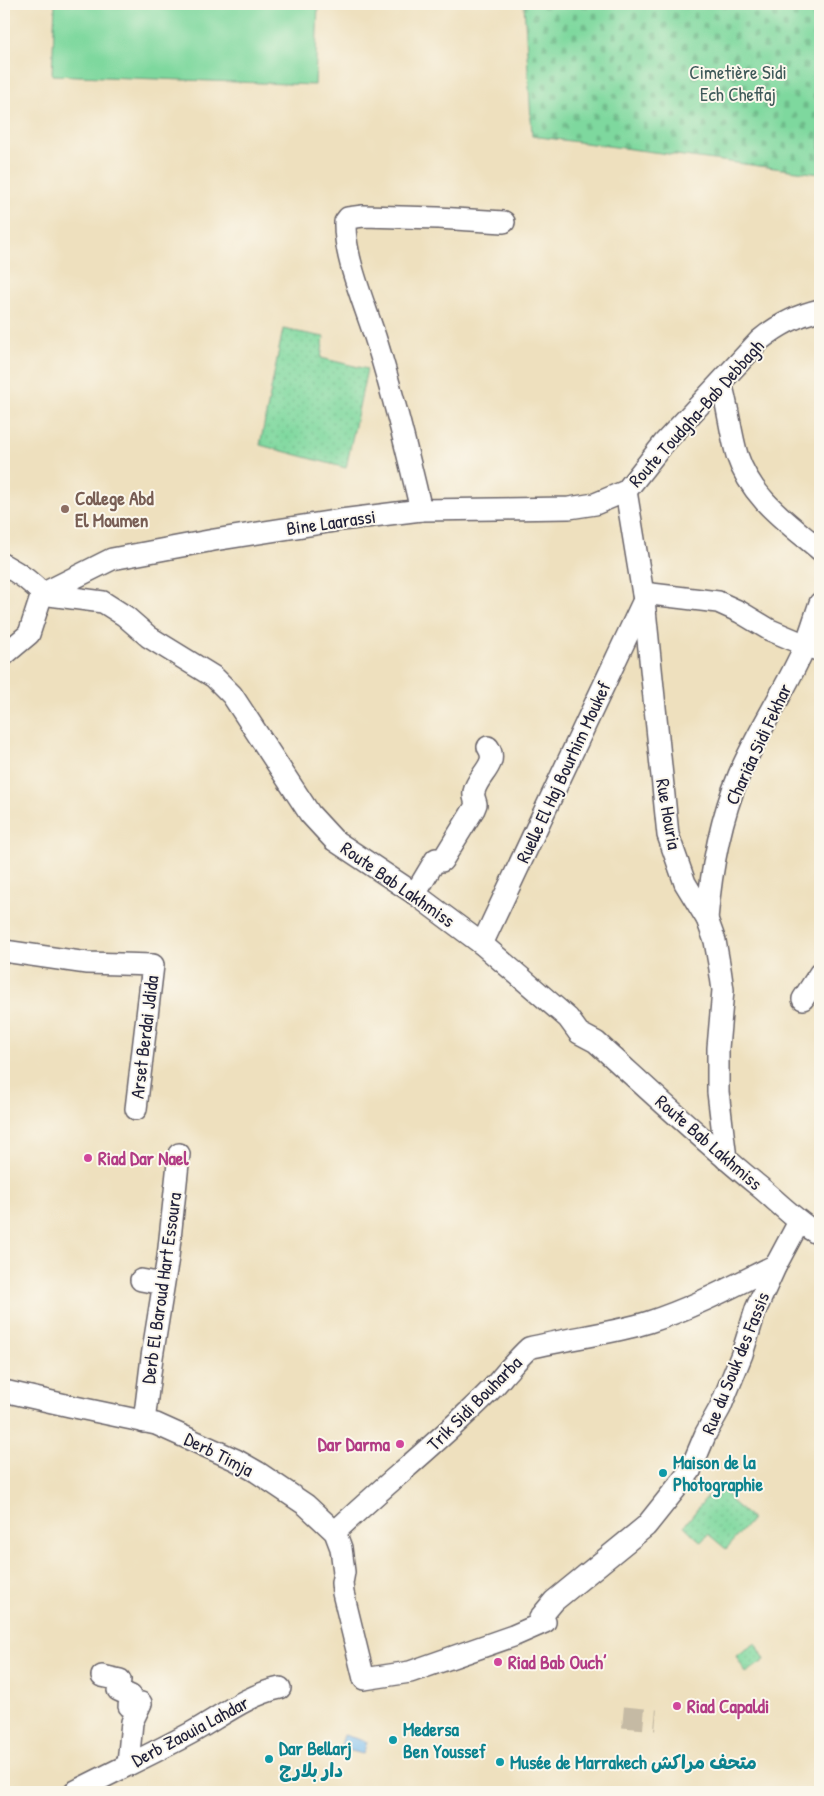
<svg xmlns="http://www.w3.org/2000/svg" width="824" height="1796" viewBox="0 0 824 1796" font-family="'Patrick Hand','Playpen Sans Arabic',sans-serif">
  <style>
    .green { fill: #7ed89e; stroke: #507d6c }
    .cemetery { fill: url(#cemetery-stones); stroke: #507d6c }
    .park { fill: url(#park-dots); stroke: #507d6c }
    .water { fill: #7abef0; stroke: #4e7096 }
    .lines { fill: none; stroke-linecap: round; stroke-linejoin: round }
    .minor-tunnel { stroke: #c5baa4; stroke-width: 21; stroke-dasharray: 21 11; stroke-linecap: butt }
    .minor-casing { stroke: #696469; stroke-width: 24 }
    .minor { stroke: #fff; stroke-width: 21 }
    .education-dot { fill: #8d6e63; stroke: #fbf7ec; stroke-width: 2 }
    .hotel-dot { fill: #d1479c; stroke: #fbf7ec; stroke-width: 2 }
    .culture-dot { fill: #0f9aa8; stroke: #fbf7ec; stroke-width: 2 }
    .labels { text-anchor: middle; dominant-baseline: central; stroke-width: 4; stroke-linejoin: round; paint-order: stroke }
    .park-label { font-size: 19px; fill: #3e5959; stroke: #fbf7ec }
    .street-label { font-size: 19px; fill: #22223b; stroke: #fbf7ec }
    .education-label { font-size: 19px; font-weight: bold; fill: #785e54; stroke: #fbf7ec; text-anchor: start }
    .hotel-label { font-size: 19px; font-weight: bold; fill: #b23c85; stroke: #fbf7ec; text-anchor: start }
    .culture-label { font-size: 19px; font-weight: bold; fill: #0d838f; stroke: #fbf7ec; text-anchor: start }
  </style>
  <defs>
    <pattern id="cemetery-stones" width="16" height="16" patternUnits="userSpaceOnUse" patternTransform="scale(1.25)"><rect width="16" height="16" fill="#7ed89e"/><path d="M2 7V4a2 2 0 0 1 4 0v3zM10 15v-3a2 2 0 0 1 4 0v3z" fill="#6db989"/></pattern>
    <pattern id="park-dots" width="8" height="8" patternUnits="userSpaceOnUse" patternTransform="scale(1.25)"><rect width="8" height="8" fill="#7ed89e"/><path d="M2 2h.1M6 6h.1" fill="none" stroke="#6db989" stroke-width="1.8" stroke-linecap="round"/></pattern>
  </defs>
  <rect width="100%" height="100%" fill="#fbf7ec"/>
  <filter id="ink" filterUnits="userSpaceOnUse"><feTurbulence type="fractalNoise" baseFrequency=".02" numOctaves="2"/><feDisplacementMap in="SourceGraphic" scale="10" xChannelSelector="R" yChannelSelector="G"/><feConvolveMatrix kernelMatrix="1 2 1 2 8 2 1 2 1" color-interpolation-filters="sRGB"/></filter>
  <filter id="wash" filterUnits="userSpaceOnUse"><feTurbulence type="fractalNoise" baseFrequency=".0096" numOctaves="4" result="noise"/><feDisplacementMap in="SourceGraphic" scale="20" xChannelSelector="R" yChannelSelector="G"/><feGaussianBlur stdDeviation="1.12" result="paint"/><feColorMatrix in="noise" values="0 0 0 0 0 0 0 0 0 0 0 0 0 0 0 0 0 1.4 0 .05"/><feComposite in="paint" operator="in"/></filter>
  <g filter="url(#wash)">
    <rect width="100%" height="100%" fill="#eee0be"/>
    <polygon class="green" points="55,4 318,4 315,85 52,75"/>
    <polygon class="cemetery" points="524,4 820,4 820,174 532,136"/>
    <g class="park">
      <polygon points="283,329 324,337 321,358 367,369 346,468 260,445"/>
      <polygon points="716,1485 732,1498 731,1501 752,1519 726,1549 708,1534 701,1542 684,1526"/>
      <polygon points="756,1643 765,1660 746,1673 736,1656"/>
    </g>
    <polygon class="water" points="344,1735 367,1742 363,1754 340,1748"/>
  </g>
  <g filter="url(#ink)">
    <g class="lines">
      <polyline class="minor-tunnel" points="623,1717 656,1720"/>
      <defs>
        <g id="minor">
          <path d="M721,383C728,406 730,431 737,455C751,498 787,522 820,550"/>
          <polyline points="626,491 644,600 668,835 685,883 707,919 715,941 720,969 723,990 718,1048 718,1092 726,1159"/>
          <path d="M421,510C408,454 394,398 377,343C366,307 344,259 345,222L348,218L363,216L438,218L504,222"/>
          <path d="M4,565C19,573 31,581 42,594L103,602L125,616L149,637L214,677L232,695L310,814L334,840L415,894L482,944L568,1018L579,1033L596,1042C650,1091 704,1142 761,1188C780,1204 798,1223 820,1235"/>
          <polyline points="643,593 718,602 740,612 770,630 820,651"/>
          <path d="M42,594L112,559L214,540L341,520L421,510L569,508L595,504L626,491L664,443L760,340C777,326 798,315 820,310"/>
          <polyline points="4,655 29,634 42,594"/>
          <path d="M415,894L436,859L442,861L474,809L476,804C475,800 473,796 474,792C477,775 500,764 488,747"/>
          <path d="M707,919C711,871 720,820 739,775C758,730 786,690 805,646C811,632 815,617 820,603"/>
          <polyline points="482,944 644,600"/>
          <polyline points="4,951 87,963 153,965 136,1109"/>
          <polyline points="803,999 820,973"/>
          <polyline points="141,1280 163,1284"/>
          <polyline points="4,1391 70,1406 156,1424 236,1460 257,1472 306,1505 335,1532 341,1548 344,1572 342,1583 343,1593 364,1679 410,1672 513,1636 545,1622 540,1618 554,1601 646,1526 690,1471 706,1433 720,1408 742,1354 756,1309 776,1265 799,1222"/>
          <polyline points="144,1422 152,1357 168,1257 179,1154"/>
          <path d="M335,1532C378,1491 423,1455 466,1414C479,1402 492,1390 503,1376C512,1366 519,1357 529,1348C569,1338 610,1334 649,1322C693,1308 735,1285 776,1265"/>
          <polyline points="102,1676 120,1680 118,1690 131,1696 129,1706 138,1709"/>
          <polyline points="128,1764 132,1722 141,1703"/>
          <path d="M74,1792C113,1772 152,1754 191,1733C220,1717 247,1695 280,1688"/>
        </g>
      </defs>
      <use href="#minor" class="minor-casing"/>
      <use href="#minor" class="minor"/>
    </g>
  </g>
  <circle class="education-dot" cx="65" cy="509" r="5"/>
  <g class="hotel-dot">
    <circle cx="88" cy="1158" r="5"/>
    <circle cx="400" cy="1444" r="5"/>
    <circle cx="498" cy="1662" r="5"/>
    <circle cx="677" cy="1706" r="5"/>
  </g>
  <g class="culture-dot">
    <circle cx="663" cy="1473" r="5"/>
    <circle cx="393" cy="1740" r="5"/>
    <circle cx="269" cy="1759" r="5"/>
    <circle cx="500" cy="1762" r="5"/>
  </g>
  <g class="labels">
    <g class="park-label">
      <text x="738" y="72">Cimetière Sidi<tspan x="738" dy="22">Ech Cheffaj</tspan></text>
    </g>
    <g class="street-label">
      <text transform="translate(696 413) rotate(-48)">Route Toudgha-Bab Debbagh</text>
      <text transform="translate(331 522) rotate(-8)">Bine Laarassi</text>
      <text transform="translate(758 744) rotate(-65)">Chariâa Sidi Fekhar</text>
      <text transform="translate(563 772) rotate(-65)">Ruelle El Haj Bourhim Moukef</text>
      <text transform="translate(669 814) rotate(80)">Rue Houria</text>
      <text transform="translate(398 884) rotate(35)">Route Bab Lakhmiss</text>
      <text transform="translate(144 1037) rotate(-83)">Arset Berdai Jdida</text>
      <text transform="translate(709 1142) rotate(41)">Route Bab Lakhmiss</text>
      <text transform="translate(161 1288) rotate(-82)">Derb El Baroud Hart Essoura</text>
      <text transform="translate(735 1363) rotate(-68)">Rue du Souk des Fassis</text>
      <text transform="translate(474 1403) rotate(-45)">Trik Sidi Bouharba</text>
      <text transform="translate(219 1454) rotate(27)">Derb Timja</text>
      <text transform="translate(190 1731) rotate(-28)">Derb Zaouia Lahdar</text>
    </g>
    <g class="education-label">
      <text x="75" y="498">College Abd<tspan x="75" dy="22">El Moumen</tspan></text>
    </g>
    <g class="hotel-label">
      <text x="98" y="1158">Riad Dar Nael</text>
      <text x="390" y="1444" text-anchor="end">Dar Darma</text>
      <text x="508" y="1662">Riad Bab Ouch’</text>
      <text x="687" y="1706">Riad Capaldi</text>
    </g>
    <g class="culture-label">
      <text x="673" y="1462">Maison de la<tspan x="673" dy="22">Photographie</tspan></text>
      <text x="403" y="1729">Medersa<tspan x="403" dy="22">Ben Youssef</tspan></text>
      <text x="279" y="1748">Dar Bellarj<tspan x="279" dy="22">دار بلارج</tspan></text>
      <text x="510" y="1762">Musée de Marrakech متحف مراكش</text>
    </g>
  </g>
  <rect width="824" height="1796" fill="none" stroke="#fbf7ec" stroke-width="20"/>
</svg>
